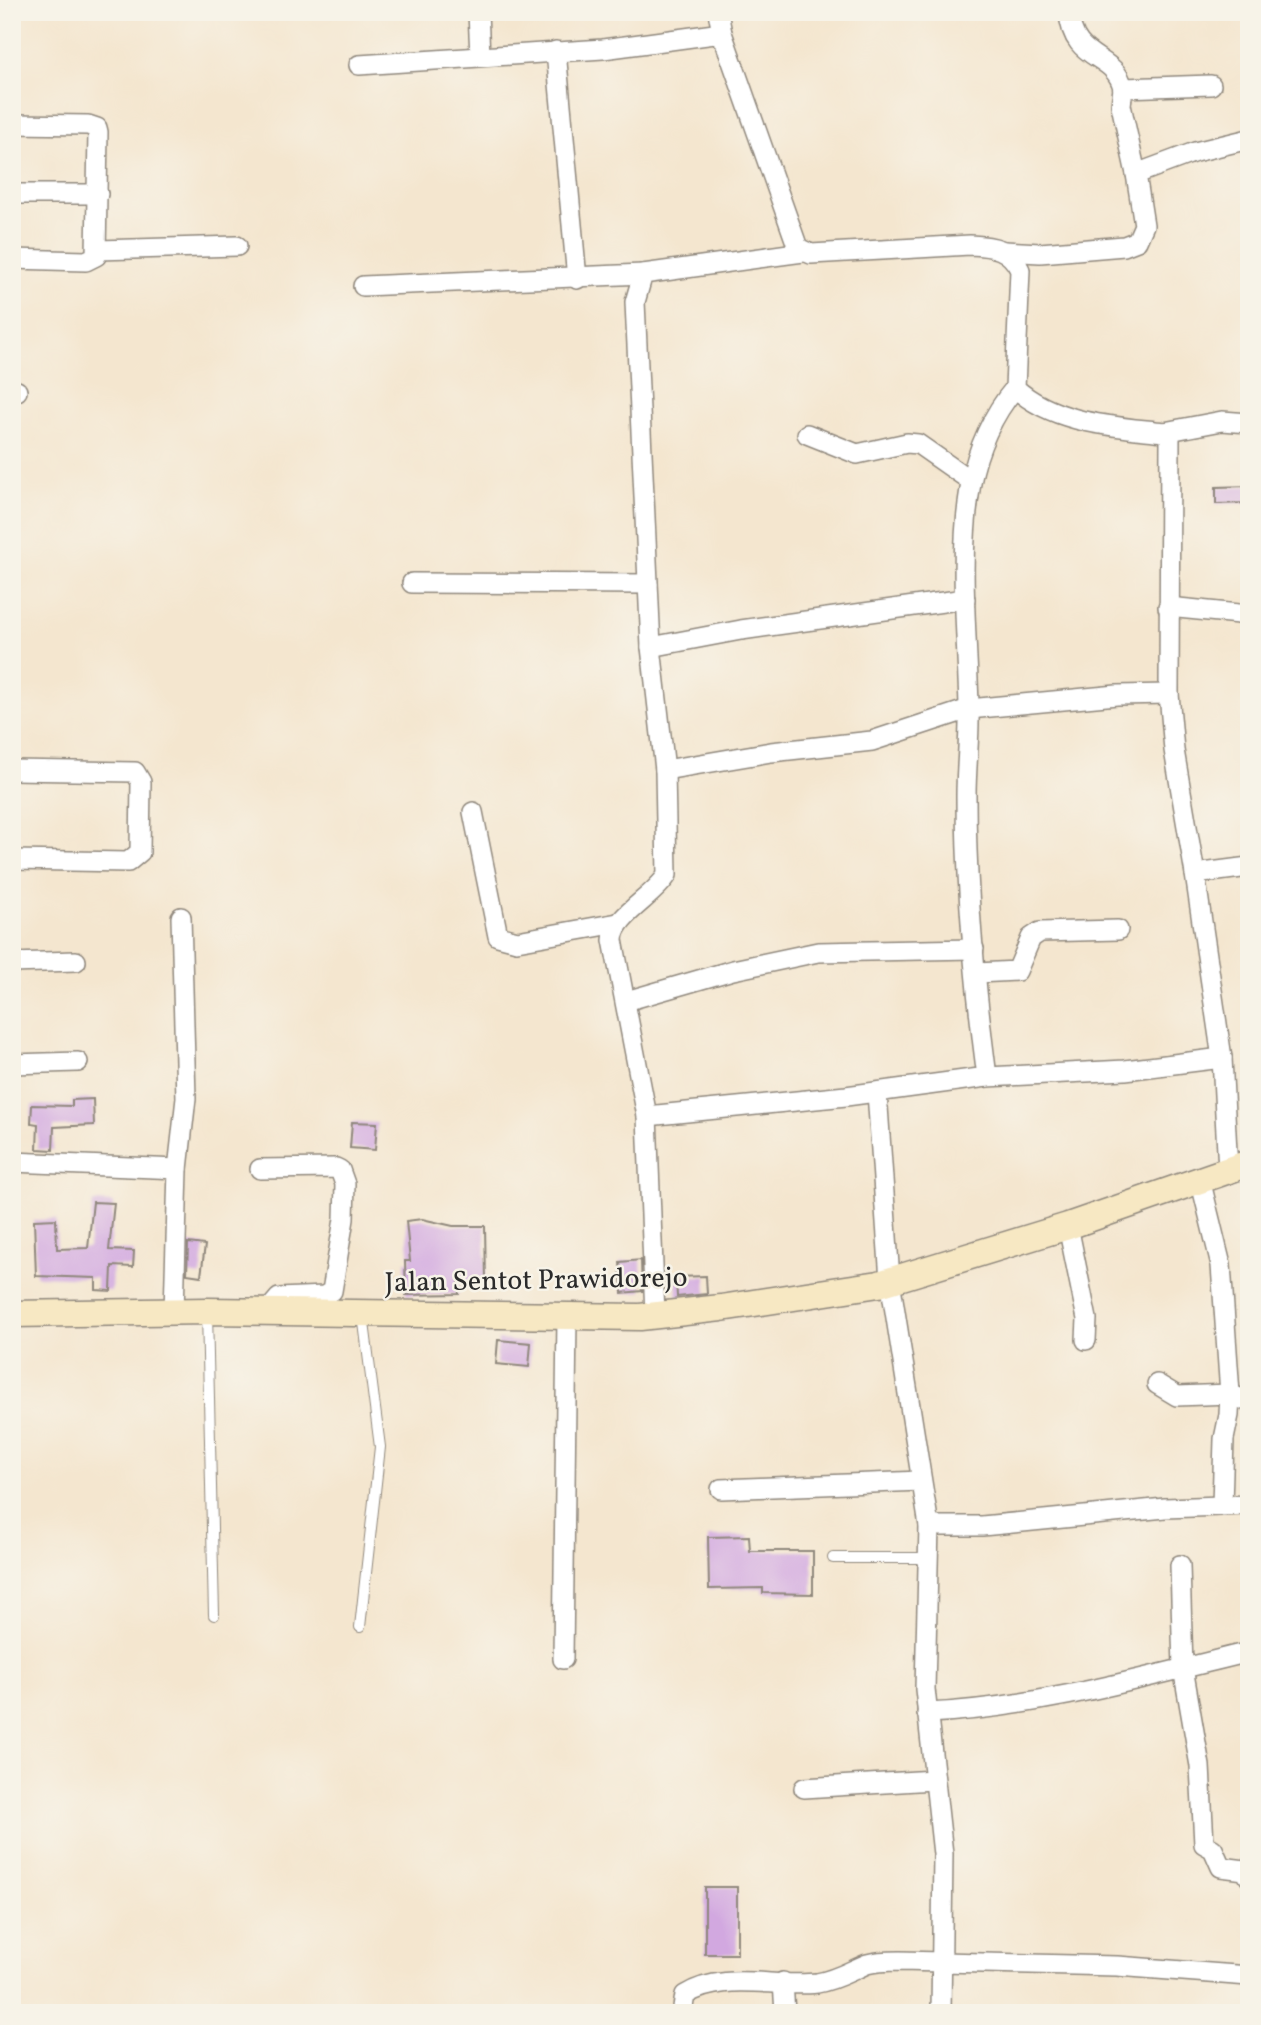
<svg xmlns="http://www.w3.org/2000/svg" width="1261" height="2025" viewBox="0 0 1261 2025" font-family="Vollkorn,serif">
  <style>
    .building { fill: #d2a8e0 }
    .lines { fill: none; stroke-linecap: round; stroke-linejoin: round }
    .service-casing { stroke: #90887d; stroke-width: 12 }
    .minor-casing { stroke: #90887d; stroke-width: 22 }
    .secondary-casing { stroke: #90887d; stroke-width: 29 }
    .service { stroke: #fff; stroke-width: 10 }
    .minor { stroke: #fff; stroke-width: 19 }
    .secondary { stroke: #f7e8c3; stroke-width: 26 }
    .labels { text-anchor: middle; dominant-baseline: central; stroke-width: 5; stroke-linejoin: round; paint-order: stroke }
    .street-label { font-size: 28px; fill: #2b2b2b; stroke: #f7f3e8 }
  </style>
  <rect width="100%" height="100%" fill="#f7f3e8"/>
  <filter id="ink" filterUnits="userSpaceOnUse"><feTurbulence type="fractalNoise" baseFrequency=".0143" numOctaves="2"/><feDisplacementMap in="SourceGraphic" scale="14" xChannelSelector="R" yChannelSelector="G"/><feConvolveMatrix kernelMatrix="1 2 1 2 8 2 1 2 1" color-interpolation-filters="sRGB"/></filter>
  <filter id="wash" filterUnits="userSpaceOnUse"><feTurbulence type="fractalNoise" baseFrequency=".00686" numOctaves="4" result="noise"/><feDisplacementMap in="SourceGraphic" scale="28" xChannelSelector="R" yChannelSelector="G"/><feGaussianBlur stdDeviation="1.57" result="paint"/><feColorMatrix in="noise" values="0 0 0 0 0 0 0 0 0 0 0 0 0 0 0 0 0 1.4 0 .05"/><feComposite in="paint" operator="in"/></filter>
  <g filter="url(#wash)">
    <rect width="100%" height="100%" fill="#f4e6cf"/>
    <g id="blocks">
      <g class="building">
        <polygon points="1249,486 1249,503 1216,504 1216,487"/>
        <polygon points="93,1099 94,1125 54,1127 53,1150 37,1149 38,1124 31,1123 32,1105 72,1106 72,1100"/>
        <polygon points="352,1122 377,1123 375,1150 350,1148"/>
        <polygon points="93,1202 114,1203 109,1250 134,1251 133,1267 112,1266 111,1291 96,1290 96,1278 36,1276 34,1220 56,1219 57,1249 88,1248"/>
        <polygon points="422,1219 453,1226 485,1226 486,1282 459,1283 459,1294 406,1295 405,1261 410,1261 406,1221"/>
        <polygon points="188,1243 205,1245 201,1276 187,1274"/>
        <polygon points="641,1260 642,1291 622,1293 620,1262"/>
        <polygon points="706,1276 707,1294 677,1297 676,1277"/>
        <polygon points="498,1340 531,1343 529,1367 496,1364"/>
        <polygon points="749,1536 750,1551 813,1551 813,1594 763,1593 763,1588 709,1589 708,1537"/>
        <rect x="705" y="1887" width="32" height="67"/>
      </g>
    </g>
  </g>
  <g filter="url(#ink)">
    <use href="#blocks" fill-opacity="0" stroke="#90887d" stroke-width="2"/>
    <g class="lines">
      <defs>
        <g id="service">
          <polyline points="207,1312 214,1615"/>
          <polyline points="833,1558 928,1558"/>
          <polyline points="360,1627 380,1447 363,1315"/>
        </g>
        <g id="minor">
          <polyline points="478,12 480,56"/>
          <path d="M718,12L722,33L798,248L811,254L970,245C993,246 1010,248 1020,270L1015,388C1055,424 1113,426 1164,432L1170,437L1169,694L1174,750L1195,874L1249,867"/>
          <path d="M1069,12C1072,63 1115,52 1123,88"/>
          <polyline points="556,51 577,279"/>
          <polyline points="359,65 603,49 722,33"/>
          <polyline points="12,124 88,125 97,128 98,132 96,256 86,261 12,259"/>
          <polyline points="1136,174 1121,105 1123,88 1211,85"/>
          <polyline points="12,194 98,194"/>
          <polyline points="98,250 237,246"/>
          <polyline points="1005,251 1040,253 1124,246 1137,241 1144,225 1136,174 1195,152 1249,139"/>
          <polyline points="363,286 643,274"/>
          <polyline points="12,391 17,391"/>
          <polyline points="1164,432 1222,421 1249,423"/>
          <polyline points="807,434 857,454 907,443 918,444 971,481"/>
          <polyline points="412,583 648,584"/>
          <polyline points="1168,607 1249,615"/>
          <polyline points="651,647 741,630 965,599"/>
          <polyline points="12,770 135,772 141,782 140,852 128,862 12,860"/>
          <polyline points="665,770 771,752 872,741 969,709 1117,695 1169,694"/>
          <polyline points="473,812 498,936 517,941 618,923"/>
          <polyline points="1195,874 1222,1058 1228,1170"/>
          <polyline points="12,963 76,961"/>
          <polyline points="977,973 1017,971 1031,938 1040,932 1118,930"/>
          <polyline points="626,1001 733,970 818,952 974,949"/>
          <polyline points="12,1064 78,1062"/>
          <polyline points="987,1077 1125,1070 1222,1058"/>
          <polyline points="877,1092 890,1280 929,1526 925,1689 943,1854 941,2013"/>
          <path d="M647,1116L846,1096L987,1077C975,985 966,889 966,796C966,766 970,736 969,706C967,633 958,556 971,483C977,449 993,414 1015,388"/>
          <polyline points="12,1162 178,1169"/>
          <polyline points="260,1169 336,1168 340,1170 345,1184 344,1219 332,1291 324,1296 279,1298 267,1312"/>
          <polyline points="1200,1179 1221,1265 1230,1394 1249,1402"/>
          <polyline points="1068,1226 1087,1319 1086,1340"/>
          <polyline points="174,1312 178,1169 186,1098 181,917"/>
          <path d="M655,1315L647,1116L613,940C613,916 654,897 667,875L665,770L651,647L635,302L643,274L803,252"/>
          <polyline points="1157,1384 1177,1396 1230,1394 1229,1415 1224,1439 1222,1505"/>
          <polyline points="721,1489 921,1481"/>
          <polyline points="929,1526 982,1526 1165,1508 1249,1505"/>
          <polyline points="1180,1565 1183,1668 1200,1766 1204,1844 1213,1849 1221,1867 1245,1870 1249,1877"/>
          <polyline points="563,1659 567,1316"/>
          <path d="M927,1713C1036,1708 1143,1678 1249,1652"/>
          <polyline points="804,1788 933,1780"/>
          <polyline points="783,1982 785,2013"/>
          <path d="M682,2013L685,1995C723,1971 774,1988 817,1983C836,1980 850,1971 867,1964C877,1961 889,1961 900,1961L1117,1966L1249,1976"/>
        </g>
        <polyline id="secondary" points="12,1314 207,1311 640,1317 721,1308 879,1284 1068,1226 1249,1163"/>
      </defs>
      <use href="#service" class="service-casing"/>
      <use href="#minor" class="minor-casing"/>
      <use href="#secondary" class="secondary-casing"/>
      <use href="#service" class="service"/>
      <use href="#minor" class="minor"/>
      <use href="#secondary" class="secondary"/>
    </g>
  </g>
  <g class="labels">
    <g class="street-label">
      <text transform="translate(536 1281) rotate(-1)">Jalan Sentot Prawidorejo</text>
    </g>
  </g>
  <rect width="1261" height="2025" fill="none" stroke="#f7f3e8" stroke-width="42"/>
</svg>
